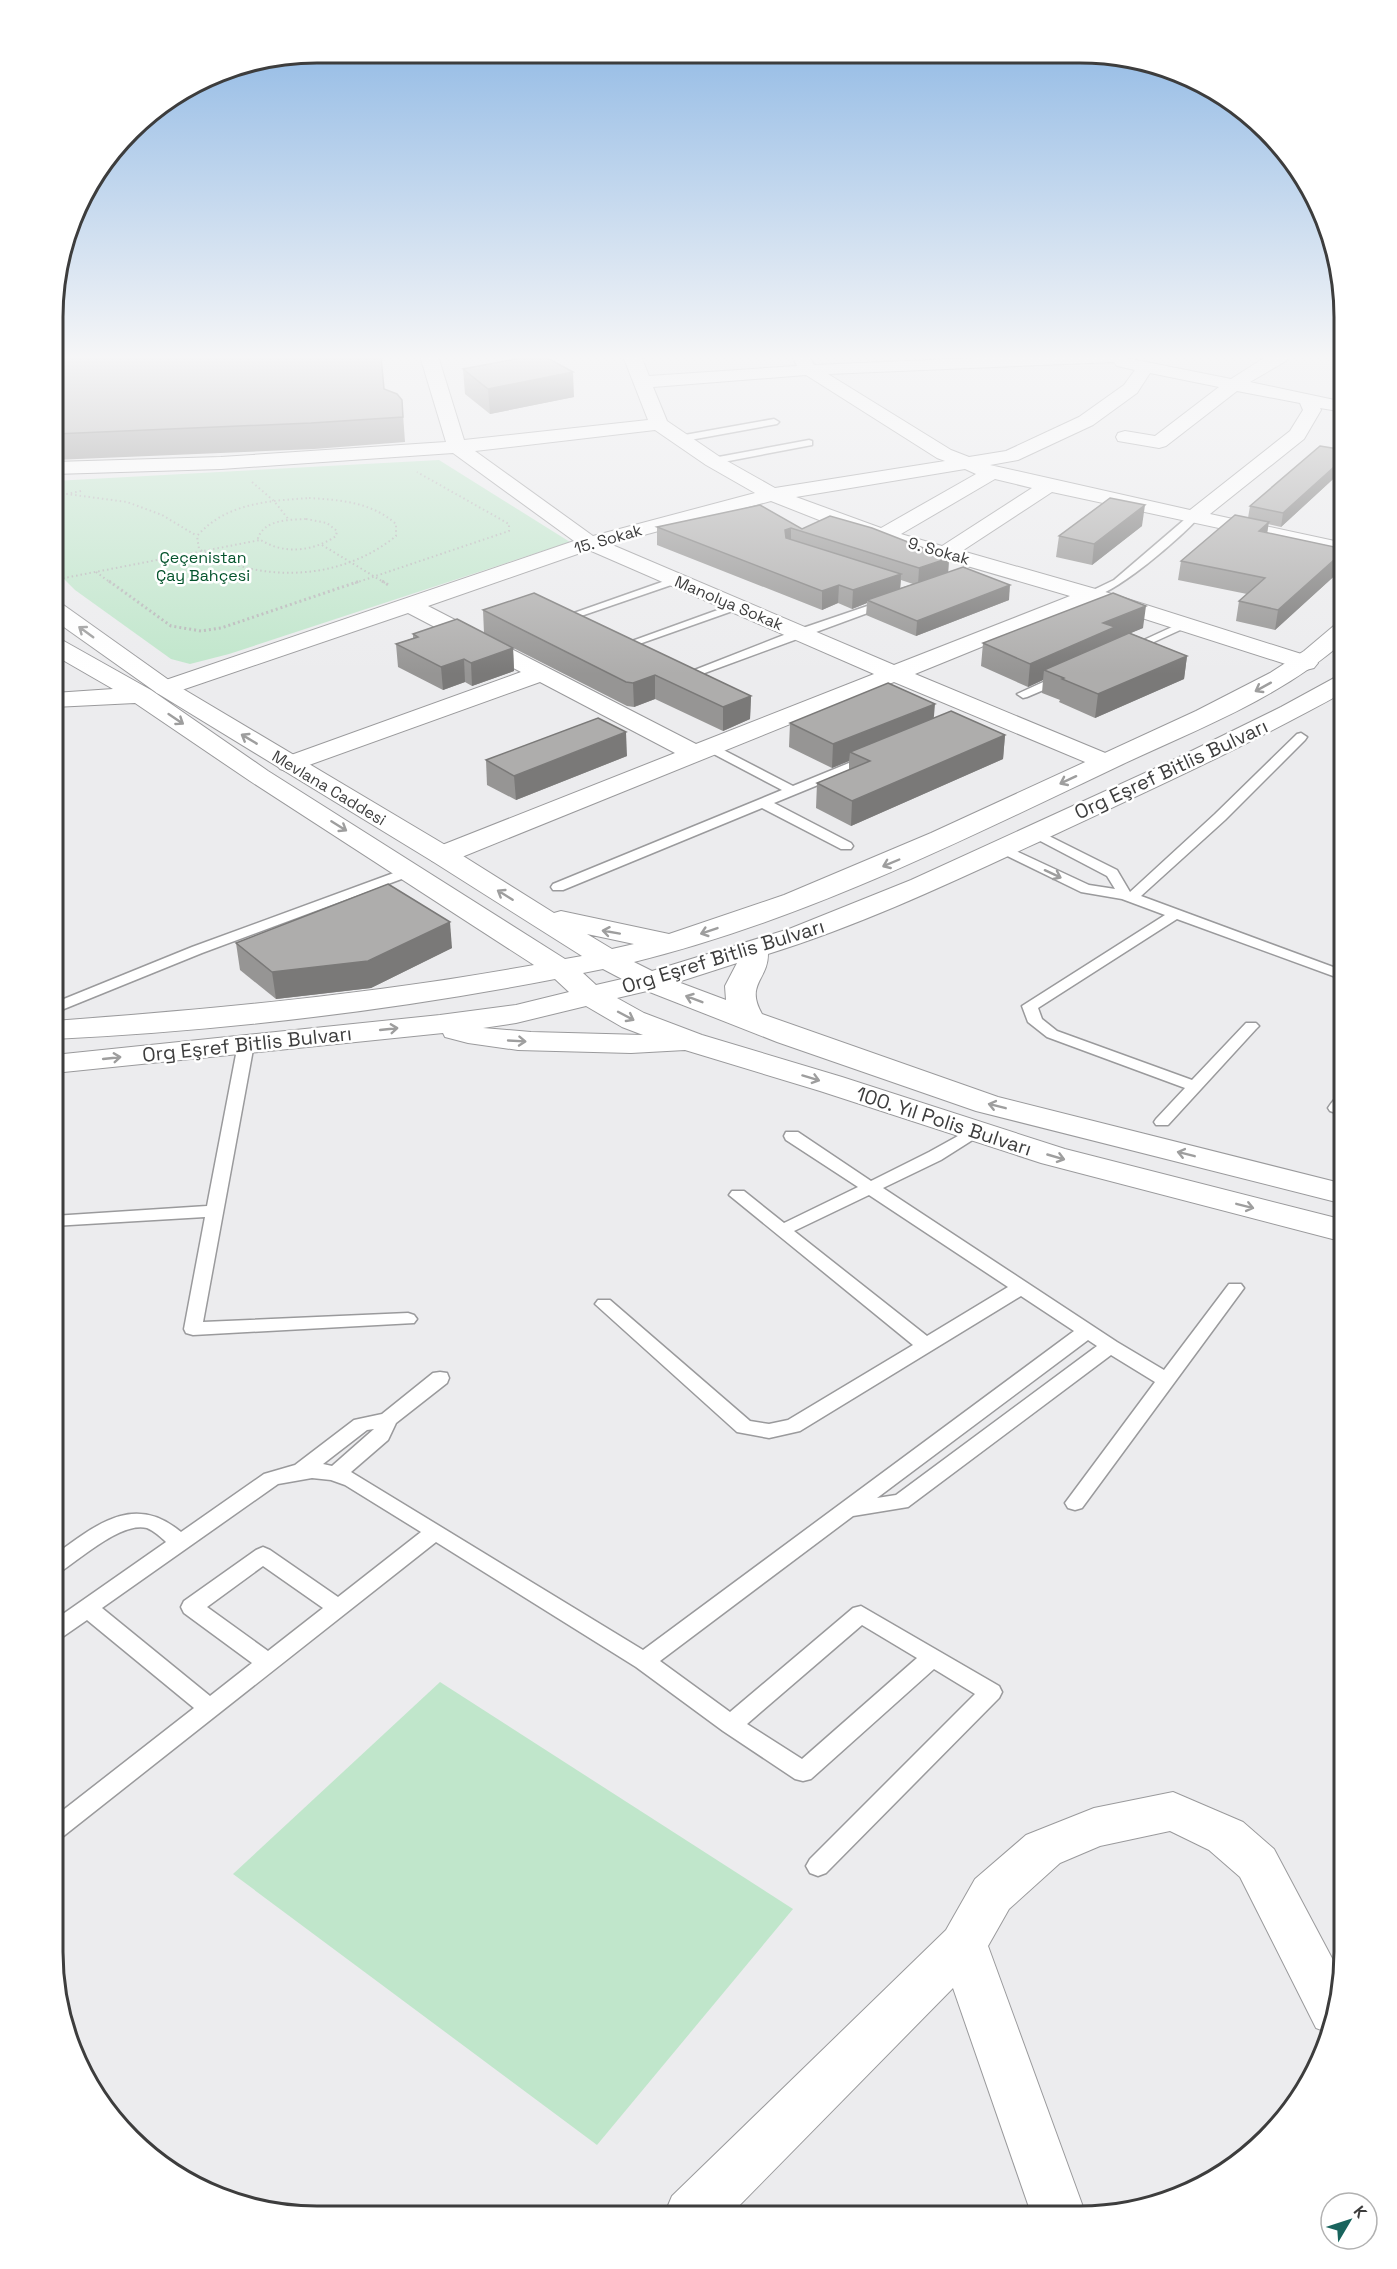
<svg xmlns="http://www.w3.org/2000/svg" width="1397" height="2269" viewBox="0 0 1397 2269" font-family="'Space Grotesk',sans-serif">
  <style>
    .green { fill: #c0e6cb }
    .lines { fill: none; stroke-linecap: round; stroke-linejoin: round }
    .lane-casing { stroke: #9a9a9c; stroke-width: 3 }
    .street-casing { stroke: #9a9a9c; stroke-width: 2 }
    .secondary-casing { stroke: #9a9a9c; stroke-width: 2 }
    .path-far1 { stroke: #b7b7b8; stroke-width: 2; stroke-dasharray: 1.5 3; stroke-linecap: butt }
    .path { stroke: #b7b7b8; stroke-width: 3; stroke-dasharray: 2 3; stroke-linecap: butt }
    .lane { fill: #fff; fill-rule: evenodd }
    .street { fill: #fff; fill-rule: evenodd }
    .secondary { fill: #fff; fill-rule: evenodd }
    .wall { fill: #969594; fill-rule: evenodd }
    .shaded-wall { fill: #7a7978 }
    .building { fill: #aeadac; stroke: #7a7978; stroke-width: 1.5 }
    .oneway { stroke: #9e9e9e }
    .labels { text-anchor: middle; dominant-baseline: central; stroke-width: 5; stroke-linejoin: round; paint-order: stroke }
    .far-street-label { font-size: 16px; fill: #3d3d3d; stroke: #fff }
    .far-park-label { font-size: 16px; fill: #05542d; stroke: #fff }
    .street-label { font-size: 20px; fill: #3d3d3d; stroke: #fff }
    .rim { fill: none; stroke: #3d3d3d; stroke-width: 3 }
  </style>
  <rect width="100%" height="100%" fill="#ececee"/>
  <g class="green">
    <polygon points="439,460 570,542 229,654 190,664 171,659 75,590 54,569 54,481"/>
    <polygon points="440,1682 793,1909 597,2145 233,1874"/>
  </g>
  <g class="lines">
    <defs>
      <g id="lane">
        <polygon points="774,419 779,422 777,424 679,442 674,439 679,436"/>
        <polygon points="809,440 812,441 812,445 713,464 708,461 713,458"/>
        <path d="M1191,514L1200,516C1185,534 1109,601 1087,597V593L1114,580Z"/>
        <polygon points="676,577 681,580 680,582 581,616 573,616 571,614"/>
        <polygon points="888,599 894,602 892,604 702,674 694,674 692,671 794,631"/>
        <polygon points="737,603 743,606 741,608 642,643 634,643 632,641"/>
        <polygon points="1185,621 1191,624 1189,626 1132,652 1128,653 1122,650"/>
        <polygon points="1063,673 1069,677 1067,680 1027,697 1023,698 1017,694"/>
        <polygon points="1301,733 1307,737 1305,740 1225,820 1141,896 1344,971 1344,980 1177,919 1038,1008 1042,1019 1057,1031 1192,1080 1246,1023 1256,1023 1259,1026 1256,1029 1168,1125 1156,1125 1154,1122 1156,1119 1185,1088 1047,1037 1028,1022 1022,1006 1165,915 1122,899 1081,892 993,849 995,846 1005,846 1089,885 1115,889 1107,876 1025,833 1027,830 1037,830 1117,870 1130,892 1215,814 1297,734"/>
        <polygon points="710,743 793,786 866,756 874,756 876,759 874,762 774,803 851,843 853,846 851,849 841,849 762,808 563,890 553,890 551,887 553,884 782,790 706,750 704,747 706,744"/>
        <polygon points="410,867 415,868 417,871 415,874 202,953 54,1013 54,1003 192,947"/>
        <polygon points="246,1039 254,1044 203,1322 408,1313 414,1315 417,1319 414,1323 193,1335 186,1333 184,1329 205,1217 53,1226 53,1216 207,1206 238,1044"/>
        <path d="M1344,1094V1109L1336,1113L1330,1111L1328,1108C1332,1102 1336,1096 1344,1094Z"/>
        <path d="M976,1126L982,1128L984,1131L982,1134L941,1160L883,1188L1117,1342L1164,1370L1229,1284H1241L1244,1288L1082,1508L1075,1510L1068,1508L1065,1503L1155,1382L1111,1355L908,1507L853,1516L660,1661L730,1712L853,1608L861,1606L999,1686L1002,1692L999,1698L826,1873L818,1876L810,1873L806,1866L810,1859L975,1694L934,1669L811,1779L803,1781L795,1779L723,1731L636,1667L436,1542L61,1838L53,1841V1818L194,1708L87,1620L61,1638L53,1640V1621L166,1542C161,1537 154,1531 147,1528C122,1521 80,1559 60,1572L53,1575V1556C95,1526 133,1492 181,1532L264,1474L295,1465L354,1420L382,1414L433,1373L440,1372L447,1373L449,1378L447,1383L396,1423L388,1440L351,1472L643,1650L1074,1331L1021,1296L800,1431L769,1438L737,1432L595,1304L598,1300H610L750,1421L769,1424L788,1420L913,1345L729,1195L732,1191H744L784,1223L858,1187L786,1140L784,1136L786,1132H798L871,1181L929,1152ZM869,1195L1008,1287L927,1336L794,1231ZM1088,1340L1097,1346L896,1495L877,1498ZM374,1429L332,1466L323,1464L367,1430ZM312,1478L331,1480L345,1485L421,1532L338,1597L270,1550L263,1547L256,1550L184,1601L181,1607L184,1613L252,1663L210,1696L102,1608L278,1484ZM263,1566L323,1608L268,1651L207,1607ZM862,1625L917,1658L802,1759L747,1724Z"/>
      </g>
      <g id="street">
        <path d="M420,356H438L464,440L648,420L623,356H641L649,376L797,366L792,356H809L814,365L1023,356H1116L1231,379L1267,356H1288L1286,361L1250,382L1344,402V412L1320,408L1321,410L1304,439L1210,514L1344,543V555L1052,492L962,551L1099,590L1314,658L1318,663L1314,668L1306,670L1298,668L1092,602L915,674L1115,757L1119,762L1115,767L1106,770L1097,767L894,682L452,861L442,863L432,861L428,855L432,849L675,753L540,682L298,769L289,772L280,769L276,764L280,759L521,672L408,613L173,693L165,695L157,693L153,688L157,683L574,541L453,453L221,469L54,474V462L221,457L446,442ZM1114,362L1117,366L1135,370L1124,385L1079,417L1006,451L969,457L951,450L828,374ZM1150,373L1219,387L1155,436L1125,431L1118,433L1116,437L1118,441L1159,448L1166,446L1237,391L1300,403L1303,410L1290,431L1190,510L990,465L1018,460L1093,425L1137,393ZM806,375L937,458L945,461L775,488L720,457L667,421L653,387ZM655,430L706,465L755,493L593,536L475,451ZM965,469L976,474L881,528L796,497ZM995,479L1032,488L942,546L901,534ZM771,501L847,531L1070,596L894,665L610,544ZM589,550L874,674L696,744L428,606Z"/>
        <polygon points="1173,1792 1243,1822 1274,1849 1342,1977 1329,2033 1316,2028 1240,1877 1209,1850 1170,1831 1100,1846 1060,1863 1009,1909 988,1946 1086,2215 1032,2216 953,1988 729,2216 664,2215 672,2196 946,1930 975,1879 1026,1835 1094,1808"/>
      </g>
      <path id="secondary" d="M54,602L62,604L173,683L452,849L554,913L561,911L669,934L784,895L931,833L1196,711L1270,673L1304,651L1336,624L1344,622V641C1282,697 1198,729 1123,764C965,839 805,920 634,962L652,971L789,929L911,880L1171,761L1281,707L1336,677L1344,675V692C1251,744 1154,788 1058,833C963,877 868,923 768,954C768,980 745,984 762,1014L998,1097L1344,1184V1204L976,1111L777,1042L647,991L617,998L644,1013L702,1035L842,1077L1065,1149L1344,1220V1242L1041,1163L820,1091L685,1050L631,1053L518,1050L468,1043L445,1037L443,1033L54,1073V1055L440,1015L516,1005L569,992L555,979C390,1011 221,1031 54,1039V1021C215,1009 375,994 534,965L250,781L135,703L54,707V693L113,689L54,655V638L62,640L151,690L268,771L565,959L582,956L432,861L157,693L54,620ZM587,934L634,944L612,949ZM737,963L725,986L726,1000L678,982ZM603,969L622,979L596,985L583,973ZM586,1006L622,1027L643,1035L531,1032L483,1028L516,1023Z"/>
    </defs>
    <use href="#lane" class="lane-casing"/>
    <use href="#street" class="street-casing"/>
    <use href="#secondary" class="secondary-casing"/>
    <g class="path-far1">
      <polyline points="252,482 274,501 289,520"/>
      <polyline points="81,491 67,494 127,502 162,515 197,536"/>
      <path d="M309,498C341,500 371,502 396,524V536C341,581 260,584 199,549L197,536C226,503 268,501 309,498Z"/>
      <path d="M306,519L327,523L337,531L336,536C313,552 281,555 258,538C265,519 289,520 306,519Z"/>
      <polyline points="322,545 385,583"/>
      <polyline points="96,572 111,583"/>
      <polyline points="54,580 260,540"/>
      <polyline points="355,583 509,531 509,524 417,472"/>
    </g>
    <g class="path">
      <polyline points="109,581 171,626 201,631 221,628 360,581"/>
      <polyline points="382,581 390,586"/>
    </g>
    <use href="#lane" class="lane"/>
    <use href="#street" class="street"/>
    <use href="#secondary" class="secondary"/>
  </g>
  <g class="wall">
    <polygon points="55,356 384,389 402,400 405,442 314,449 54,460"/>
    <polygon points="463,369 574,397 490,414 465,394"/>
    <polygon points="1344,450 1344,469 1281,527 1268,524 1267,533 1344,549 1344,556 1342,569 1275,630 1236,621 1239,601 1247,594 1178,580 1181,561 1248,518 1250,506"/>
    <path d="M760,505L802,529L949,558L948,572L1009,600L916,636L866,615L867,603L852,609L838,603L822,610L657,545V527ZM901,580L913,584L900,588Z"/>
    <polygon points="1142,526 1092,565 1056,557 1059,536"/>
    <polygon points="483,610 751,696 750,719 723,731 655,699 634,707 627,706 484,633"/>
    <polygon points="1143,628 1130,633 1187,656 1184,679 1095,718 1059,702 1060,700 1042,693 1043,680 1028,687 981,666 983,643"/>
    <polygon points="413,634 513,648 514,671 472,686 465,682 443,690 398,667 396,644 413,638"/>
    <polygon points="934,718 1005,735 1003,759 851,826 816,808 817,783 849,770 849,761 832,768 789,747 790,723"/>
    <polygon points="627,756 516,800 487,785 486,760"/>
    <polygon points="236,943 452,948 371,988 276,999 240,970"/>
  </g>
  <g class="shaded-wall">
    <polygon points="573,372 574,397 490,414 488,389"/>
    <polygon points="1344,458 1344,469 1281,527 1283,513"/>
    <polygon points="1145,505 1142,526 1092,565 1094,544"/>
    <polygon points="1269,522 1266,540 1259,531"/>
    <polygon points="791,528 791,546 784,548 785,530"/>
    <polygon points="1344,551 1342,569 1275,630 1278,610"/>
    <polygon points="949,558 948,576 918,586 919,568"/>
    <polygon points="901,574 900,592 867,600 867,603 852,609 853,590"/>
    <polygon points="839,585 838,603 822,610 822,591"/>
    <polygon points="1010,585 1009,600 916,636 917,621"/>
    <polygon points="1146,606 1143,628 1044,670 1043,680 1028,687 1030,664 1103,623"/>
    <polygon points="513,648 514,671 472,686 471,663"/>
    <polygon points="1187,656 1184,679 1095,718 1098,694"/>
    <polygon points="464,659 465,682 443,690 441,667"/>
    <polygon points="655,675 655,699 634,707 633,683"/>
    <polygon points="751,696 750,719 723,731 723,707"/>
    <polygon points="935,704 933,727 850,752 849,761 832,768 833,744"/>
    <polygon points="626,732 627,756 516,800 514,776"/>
    <polygon points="1005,735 1003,759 851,826 852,801"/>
    <polygon points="450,922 452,948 371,988 276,999 272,972"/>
  </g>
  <g class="building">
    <polygon points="55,356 381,356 384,389 397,394 402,400 403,417 311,423 55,434"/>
    <polygon points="531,356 544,356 573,372 488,389 463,369"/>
    <polygon points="1320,446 1344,450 1344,458 1283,513 1250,506"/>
    <polygon points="1110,498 1145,505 1094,544 1059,536"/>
    <polygon points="760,505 802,529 830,516 872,528 949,558 919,568 791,528 785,530 786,538 901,574 853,590 839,585 822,591 657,527"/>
    <polygon points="1235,515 1269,522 1259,531 1344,549 1344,551 1278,610 1239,601 1265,578 1181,561"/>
    <polygon points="963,567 1010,585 917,621 867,600"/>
    <polygon points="534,593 751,696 723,707 655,675 633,683 626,682 483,610"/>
    <polygon points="1113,593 1146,606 1103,623 1115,627 1030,664 983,643"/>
    <polygon points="457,619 513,648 471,663 464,659 441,667 396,644 418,637 413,634"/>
    <polygon points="1129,633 1187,656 1098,694 1062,679 1064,678 1044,670"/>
    <polygon points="888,683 935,704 833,744 790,723"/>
    <polygon points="951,711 1005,735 852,801 817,783 870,761 850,752"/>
    <polygon points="598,718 626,732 514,776 486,760"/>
    <polygon points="388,884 450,922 368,961 272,972 236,943"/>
  </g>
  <defs><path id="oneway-shaft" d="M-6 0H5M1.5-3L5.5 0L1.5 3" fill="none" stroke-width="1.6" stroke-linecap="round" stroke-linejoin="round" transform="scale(1.5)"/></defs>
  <g class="oneway">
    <use href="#oneway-shaft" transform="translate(86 632) rotate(-144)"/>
    <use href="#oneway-shaft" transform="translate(1263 687) rotate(151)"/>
    <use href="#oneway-shaft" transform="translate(176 719) rotate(34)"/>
    <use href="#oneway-shaft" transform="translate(249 739) rotate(-149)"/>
    <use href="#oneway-shaft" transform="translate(1068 780) rotate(155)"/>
    <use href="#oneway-shaft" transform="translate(339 826) rotate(32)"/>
    <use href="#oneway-shaft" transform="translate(891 863) rotate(157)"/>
    <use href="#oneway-shaft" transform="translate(1053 874) rotate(25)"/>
    <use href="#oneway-shaft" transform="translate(505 895) rotate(-148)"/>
    <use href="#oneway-shaft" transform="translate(709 931) rotate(161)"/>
    <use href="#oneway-shaft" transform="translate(611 932) rotate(-170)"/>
    <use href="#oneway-shaft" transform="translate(694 999) rotate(-159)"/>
    <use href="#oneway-shaft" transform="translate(626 1016) rotate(28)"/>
    <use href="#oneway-shaft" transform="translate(389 1029) rotate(-6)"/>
    <use href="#oneway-shaft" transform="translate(517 1041) rotate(3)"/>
    <use href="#oneway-shaft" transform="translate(112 1058) rotate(-6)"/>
    <use href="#oneway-shaft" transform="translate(811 1078) rotate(17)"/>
    <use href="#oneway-shaft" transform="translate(997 1106) rotate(-166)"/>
    <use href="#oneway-shaft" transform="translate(1186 1154) rotate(-166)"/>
    <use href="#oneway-shaft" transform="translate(1056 1157) rotate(16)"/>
    <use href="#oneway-shaft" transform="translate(1245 1206) rotate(14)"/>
  </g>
  <linearGradient id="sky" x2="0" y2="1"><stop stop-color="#88b4e3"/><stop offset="0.53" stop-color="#f6f6f7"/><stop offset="1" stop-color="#f6f6f7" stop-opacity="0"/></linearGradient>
  <rect width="1397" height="674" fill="url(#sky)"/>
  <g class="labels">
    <g class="far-street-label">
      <text transform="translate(608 539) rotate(-16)">15. Sokak</text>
      <text transform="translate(939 551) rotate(16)">9. Sokak</text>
      <text transform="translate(729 603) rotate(23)">Manolya Sokak</text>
      <text transform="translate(329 788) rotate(31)">Mevlana Caddesi</text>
    </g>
    <g class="far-park-label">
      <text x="203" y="557">Çeçenistan<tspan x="203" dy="18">Çay Bahçesi</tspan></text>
    </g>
    <g class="street-label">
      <text transform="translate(1171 769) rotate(-25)">Org Eşref Bitlis Bulvarı</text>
      <text transform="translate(723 956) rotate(-17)">Org Eşref Bitlis Bulvarı</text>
      <text transform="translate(247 1044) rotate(-6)">Org Eşref Bitlis Bulvarı</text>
      <text transform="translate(944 1121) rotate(18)">100. Yıl Polis Bulvarı</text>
    </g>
  </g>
  <path d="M0 0H1397V2269H0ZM317 63H1080A254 254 0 0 1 1334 317V1952A254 254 0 0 1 1080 2206H317A254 254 0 0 1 63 1952V317A254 254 0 0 1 317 63Z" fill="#fff" fill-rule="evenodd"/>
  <path class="rim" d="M317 63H1080A254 254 0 0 1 1334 317V1952A254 254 0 0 1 1080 2206H317A254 254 0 0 1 63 1952V317A254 254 0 0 1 317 63Z"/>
  <g transform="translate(1349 2221) rotate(51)"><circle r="28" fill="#ffffff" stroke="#b1b1b1" stroke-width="1.5"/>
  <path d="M0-4.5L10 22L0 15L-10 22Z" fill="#19645d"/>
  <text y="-9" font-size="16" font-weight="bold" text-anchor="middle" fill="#3d3d3d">K</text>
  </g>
</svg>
